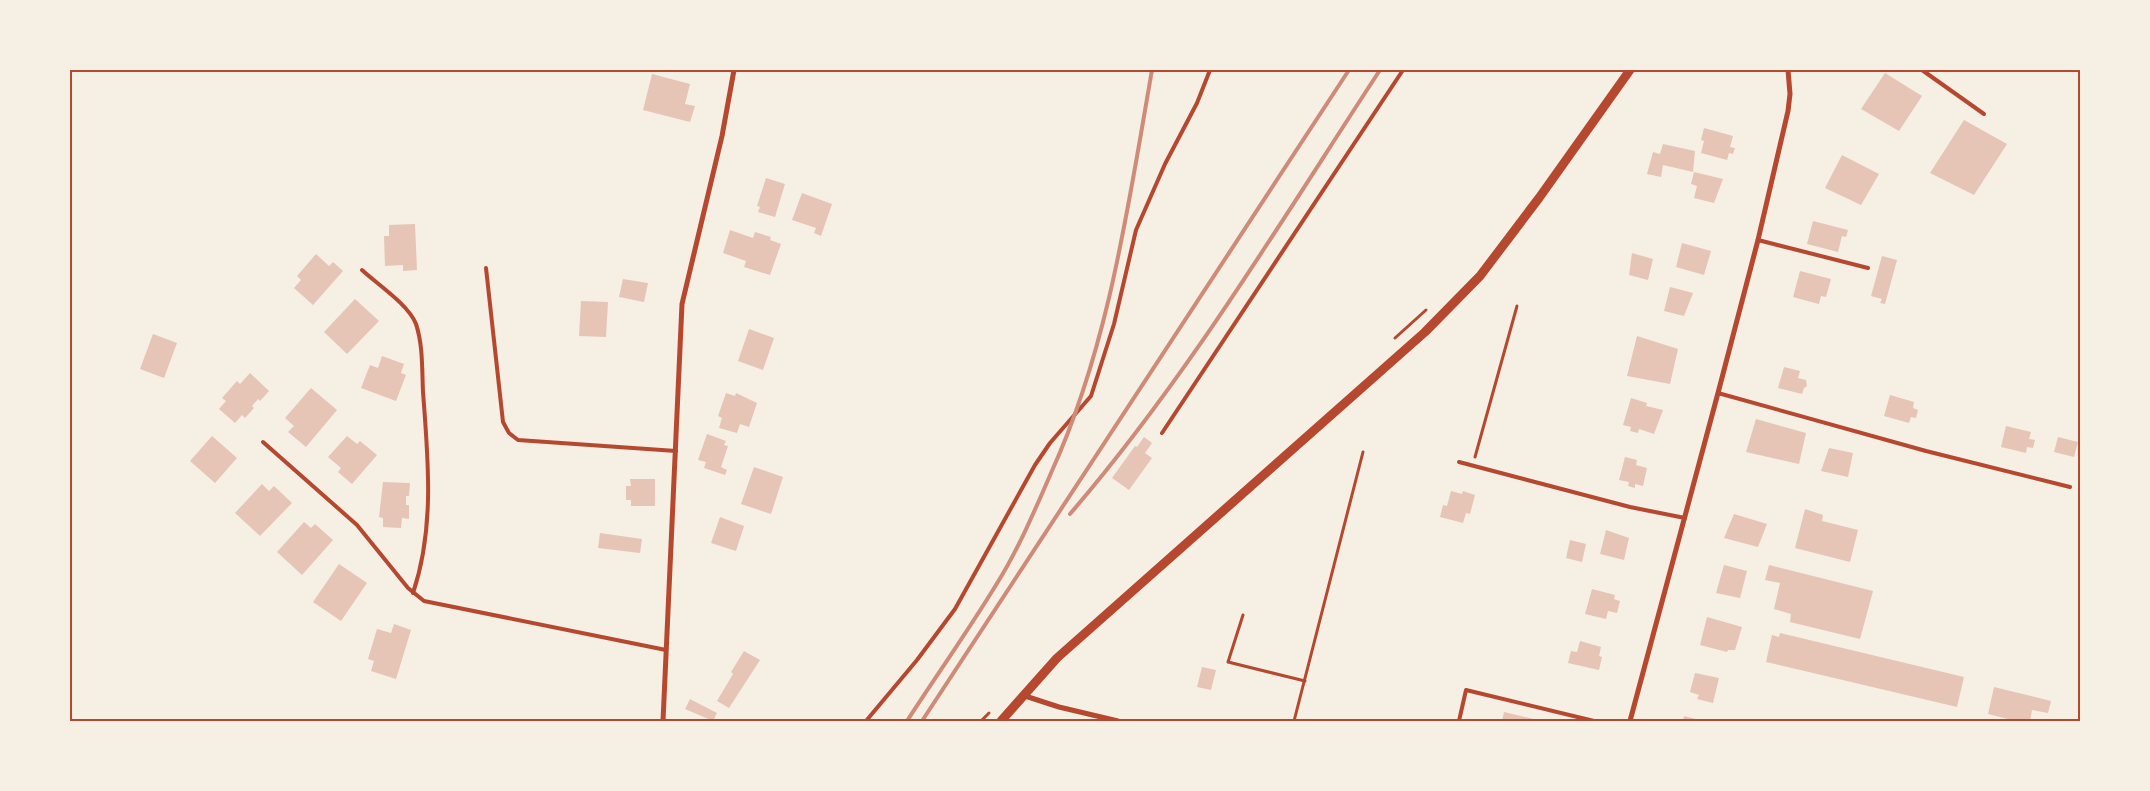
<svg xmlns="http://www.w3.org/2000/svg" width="2150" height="791" viewBox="0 0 2150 791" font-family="Rubik,sans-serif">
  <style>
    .building { fill: #e6c5b7 }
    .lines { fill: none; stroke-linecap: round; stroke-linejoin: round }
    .path { stroke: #b5482f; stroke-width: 3 }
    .service { stroke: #b5482f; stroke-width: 4 }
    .minor { stroke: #b5482f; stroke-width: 5 }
    .tertiary { stroke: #b5482f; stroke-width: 9 }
    .rail { stroke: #cf8b77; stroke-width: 4 }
    .neatline { fill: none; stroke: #b5482f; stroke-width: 2 }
  </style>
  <rect width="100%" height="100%" fill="#f6efe4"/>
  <g class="building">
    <polygon points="1885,73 1922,96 1899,131 1861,109"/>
    <polygon points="652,74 690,84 685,104 695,106 690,122 643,110"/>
    <polygon points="1964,120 2007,144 1974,195 1930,173"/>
    <polygon points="1704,128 1733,136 1730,147 1735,148 1733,154 1729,153 1727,160 1701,153 1704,141 1701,140"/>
    <polygon points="1663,144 1695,151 1693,172 1663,165 1661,177 1647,174 1653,152 1660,154"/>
    <polygon points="1842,155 1879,174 1861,205 1825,188"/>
    <polygon points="1694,172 1723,179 1714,203 1694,198 1697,186 1691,184"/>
    <polygon points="766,178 785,184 775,217 758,212 760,207 757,206"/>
    <polygon points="802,193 832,204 821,236 814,233 816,228 792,220"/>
    <polygon points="1813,221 1848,230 1846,237 1842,236 1838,252 1807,244"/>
    <polygon points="415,224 417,270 403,271 403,265 385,266 384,236 389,236 389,225"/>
    <polygon points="730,230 753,238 755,232 771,237 770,240 781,244 770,275 744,267 746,261 723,253"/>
    <polygon points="1682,243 1711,251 1704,275 1676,267"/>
    <polygon points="1632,253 1653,259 1648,280 1629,275"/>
    <polygon points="316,254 329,266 333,262 343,271 313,305 294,288 301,280 297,276"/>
    <polygon points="1882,256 1897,260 1885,304 1880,303 1882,299 1871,296"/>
    <polygon points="1800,271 1831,279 1826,297 1821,296 1819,304 1793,297"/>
    <polygon points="623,279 648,283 644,302 619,297"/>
    <polygon points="1670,287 1693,293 1684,316 1664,311"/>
    <polygon points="355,299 379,321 347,354 324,332"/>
    <polygon points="581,301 608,302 606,337 579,336"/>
    <polygon points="749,329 774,338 763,370 738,361"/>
    <polygon points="153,334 177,343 164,378 140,369"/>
    <polygon points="1637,336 1678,349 1670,384 1627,376"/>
    <polygon points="382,356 404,364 401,373 406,375 396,401 361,388 370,365 378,368"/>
    <polygon points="1784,367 1800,371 1798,378 1806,380 1807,386 1804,388 1802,394 1778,388"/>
    <polygon points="250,373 269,391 260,401 258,399 252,406 254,408 245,418 242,415 235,423 219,409 226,401 222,398 237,381 240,384"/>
    <polygon points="311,388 337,410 306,447 288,432 294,426 285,418"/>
    <polygon points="726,393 735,396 736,393 757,403 749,427 740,424 737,433 719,428 722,418 718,416"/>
    <polygon points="1890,395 1914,402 1913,408 1918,410 1916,418 1911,417 1909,423 1884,416"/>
    <polygon points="1631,398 1647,403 1646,406 1663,410 1654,434 1639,429 1638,433 1630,431 1631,427 1623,425"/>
    <polygon points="1756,419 1806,433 1799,464 1746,452"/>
    <polygon points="2006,426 2031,432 2029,439 2035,440 2033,448 2027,447 2026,453 2001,447"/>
    <polygon points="707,434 726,441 724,445 728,446 721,467 727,470 725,475 704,468 706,462 698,460"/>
    <polygon points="212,436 237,458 215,483 190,461"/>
    <polygon points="347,436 357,444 360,441 377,455 352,484 338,472 341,468 328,457"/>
    <polygon points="1144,437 1152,443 1145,453 1152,458 1129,490 1112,478 1135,446 1137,447"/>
    <polygon points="2058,437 2078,442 2074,457 2054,452"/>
    <polygon points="1829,448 1853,453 1848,477 1821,471"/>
    <polygon points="1625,457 1637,460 1636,465 1647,468 1643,486 1635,484 1635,488 1628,486 1629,482 1619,480"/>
    <polygon points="754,467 783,477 771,514 741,504"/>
    <polygon points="630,479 655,479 655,506 631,506 631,500 626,500 626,486 631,486"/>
    <polygon points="383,482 410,483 409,496 406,496 406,505 409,505 409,519 402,518 401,528 383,527 383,518 379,517"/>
    <polygon points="262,484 269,491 274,486 292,503 260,536 235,513"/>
    <polygon points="1451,491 1462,494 1463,491 1475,495 1470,514 1466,513 1463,523 1440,517 1443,505 1447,506"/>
    <polygon points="1805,509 1823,515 1822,521 1858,530 1850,562 1795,548"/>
    <polygon points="1734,514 1767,524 1758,547 1724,538"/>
    <polygon points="720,517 744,526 736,551 711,543"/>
    <polygon points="304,522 311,528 315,524 333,540 302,575 277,552"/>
    <polygon points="1606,530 1629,538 1624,560 1600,554"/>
    <polygon points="600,533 642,539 640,553 598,548"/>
    <polygon points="1570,540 1586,544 1582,562 1566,558"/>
    <polygon points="339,564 367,583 341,621 313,602"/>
    <polygon points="1724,565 1747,571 1740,598 1716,593"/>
    <polygon points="1769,565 1873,591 1860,639 1790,622 1791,614 1774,609 1780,583 1765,580"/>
    <polygon points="1592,589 1615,595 1614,599 1620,601 1617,613 1608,611 1606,619 1585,614"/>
    <polygon points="1707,617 1742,627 1735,650 1728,650 1727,652 1700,645"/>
    <polygon points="394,624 411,630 396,679 371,671 374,661 368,659 377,629 391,633"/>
    <polygon points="1780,633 1964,677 1957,707 1766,662 1772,635 1779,637"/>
    <polygon points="1580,641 1601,647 1599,656 1602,657 1599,670 1568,663 1571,651 1577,652"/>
    <polygon points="744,651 760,660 729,708 717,701 733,674 731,672"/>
    <polygon points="1202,667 1216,670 1211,690 1197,687"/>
    <polygon points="1695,673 1719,678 1713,703 1697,699 1699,695 1690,692"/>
    <polygon points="1994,687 2051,701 2048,713 2032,710 2030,721 2016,721 1988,714"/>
    <polygon points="690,699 717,713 713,721 685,709"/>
    <polygon points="1504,712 1538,720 1538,721 1502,721"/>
    <polygon points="1684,716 1700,720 1700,721 1683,721"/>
  </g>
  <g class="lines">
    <g class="path">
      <polyline points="1395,338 1426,310"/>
      <polyline points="1475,457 1517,306"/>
      <polyline points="1243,615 1228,662 1305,681"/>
      <polyline points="981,721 989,713"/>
      <polyline points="1294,721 1363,452"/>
    </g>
    <g class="service">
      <polyline points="1922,70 1984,114"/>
      <polyline points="1758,240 1868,268"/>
      <polyline points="486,268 503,422 509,433 518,440 676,451"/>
      <path d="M362,270C377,284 409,305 416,324C423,345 422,370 423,392C428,458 435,528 413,593"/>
      <polyline points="1718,393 1926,451 2070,487"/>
      <polyline points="1162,433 1403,70"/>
      <polyline points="263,442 357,525 408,588 424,601 666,650"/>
      <polyline points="1459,462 1630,507 1685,518"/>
      <polyline points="866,721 917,660 955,609 1035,465 1050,443 1091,396 1114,324 1136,230 1165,164 1197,103 1210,70"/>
      <polyline points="1459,721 1466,690 1594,721"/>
    </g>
    <g class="minor">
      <polyline points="1022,695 1059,707 1118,721"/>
      <polyline points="663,721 682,304 722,136 734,70"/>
      <polyline points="1630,721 1718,393 1758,240 1788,111 1790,94 1788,70"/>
    </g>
    <polyline class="tertiary" points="1001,721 1057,658 1425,332 1480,276 1539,198 1630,70"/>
    <g class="rail">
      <path d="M1070,514C1188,377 1281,221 1380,70"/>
      <path d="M907,721C936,676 968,631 996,585C1018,550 1035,510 1051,473C1109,346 1128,206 1152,70"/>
      <polyline points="922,721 1349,70"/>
    </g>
  </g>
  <rect width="2150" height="791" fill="none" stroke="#f6efe4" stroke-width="142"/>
  <rect x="71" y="71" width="2008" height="649" class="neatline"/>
</svg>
